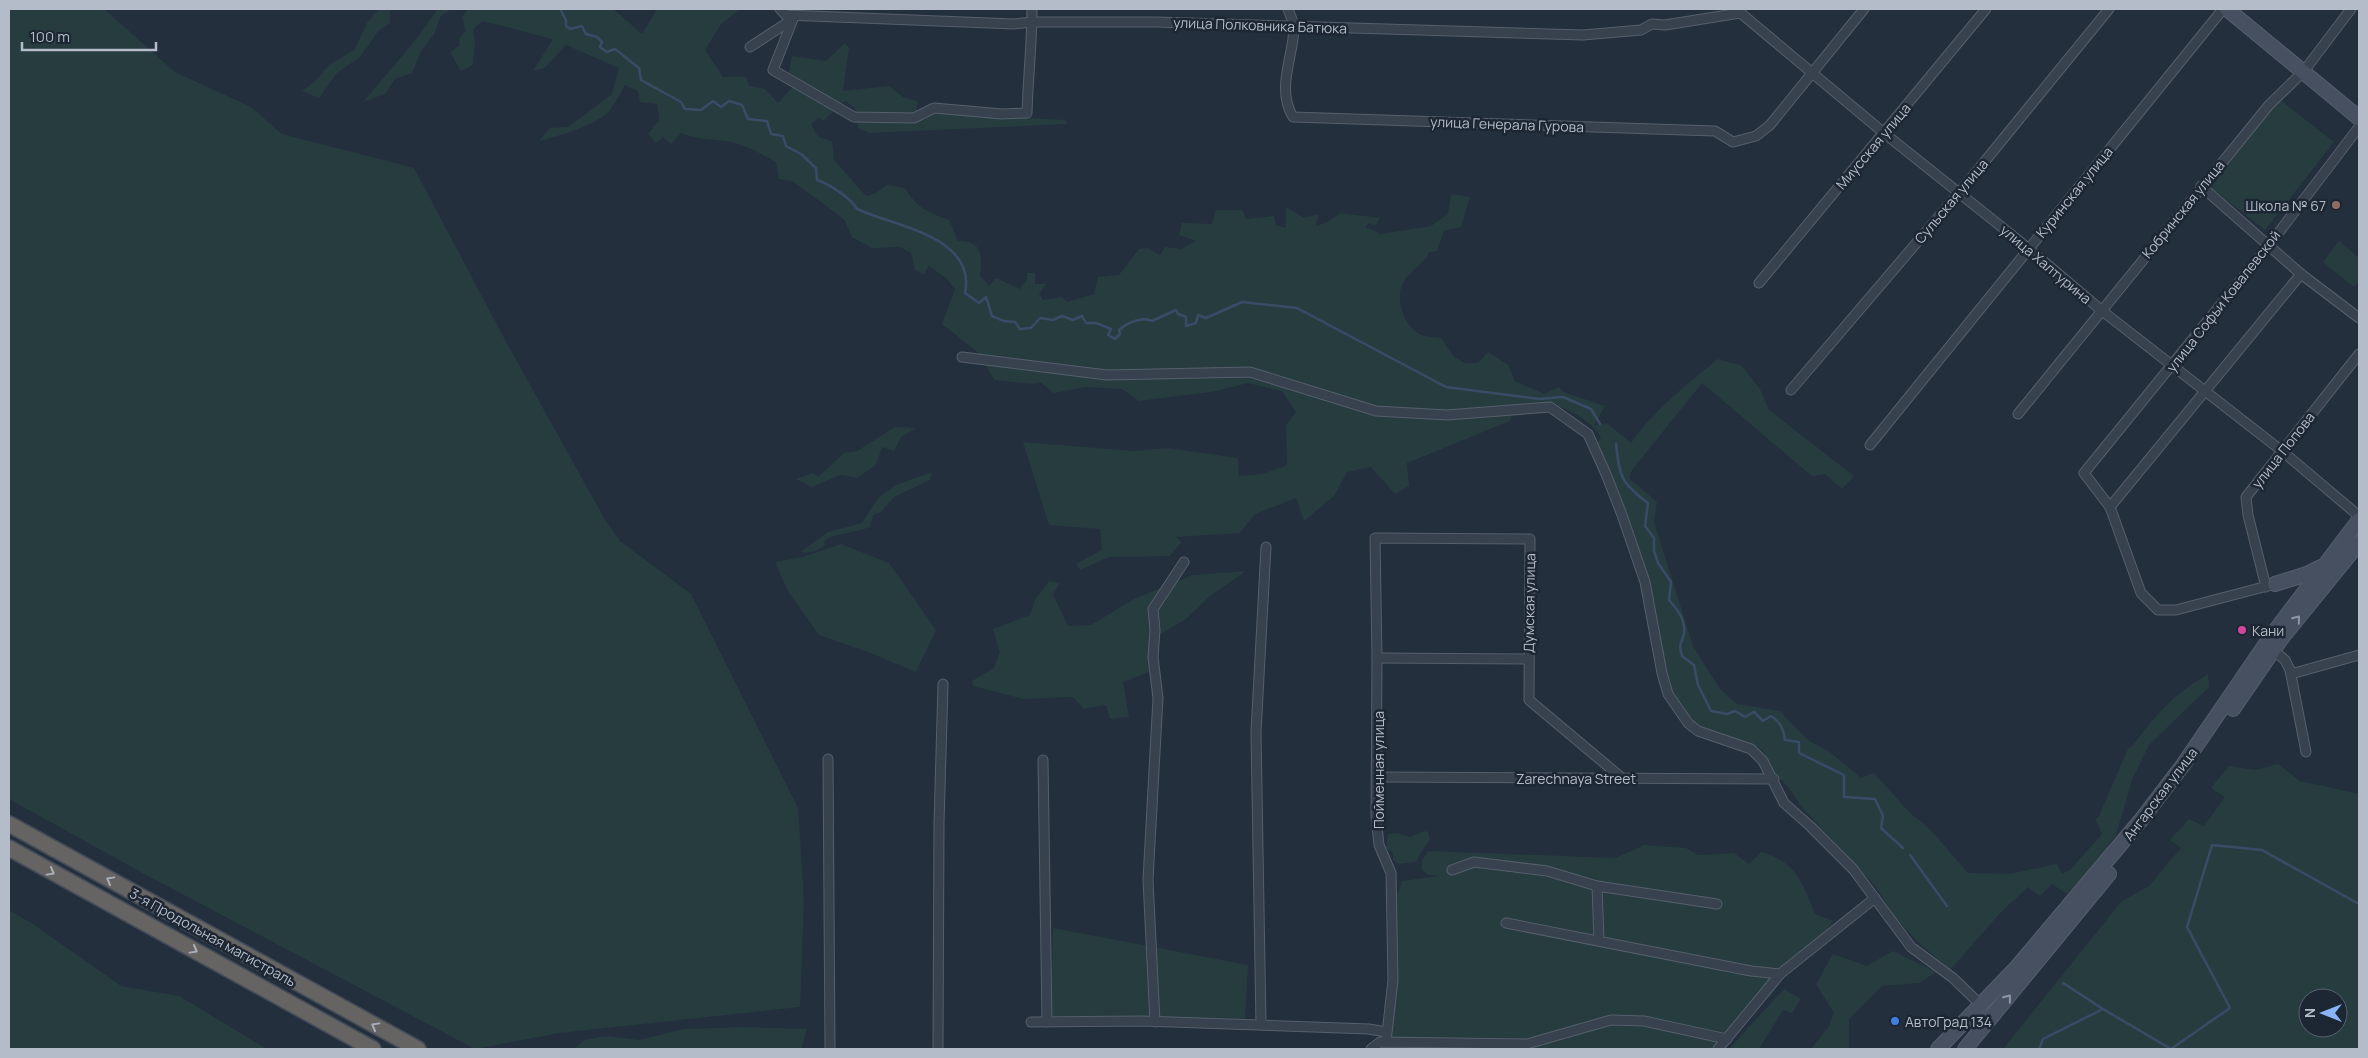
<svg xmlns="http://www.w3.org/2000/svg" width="2368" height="1058" viewBox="0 0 2368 1058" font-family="Manrope,sans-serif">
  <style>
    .green { fill: #263c3f; fill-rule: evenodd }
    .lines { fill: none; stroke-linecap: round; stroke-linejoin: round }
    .stream { stroke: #394c67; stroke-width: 2.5 }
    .minor-casing { stroke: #565f6c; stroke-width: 11 }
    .secondary-casing { stroke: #565f6c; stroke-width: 16 }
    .trunk-casing { stroke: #434c59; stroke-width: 18 }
    .minor { stroke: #38414e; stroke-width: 9 }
    .secondary { stroke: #465061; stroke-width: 14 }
    .trunk { stroke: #656462; stroke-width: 15 }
    .oneway { stroke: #8e96a5 }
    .oneway2 { stroke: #a8afba }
    .education-dot { fill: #8d6e63; stroke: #1d2633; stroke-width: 2 }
    .hotel-dot { fill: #d1479c; stroke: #1d2633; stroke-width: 2 }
    .shop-dot { fill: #3f7fe0; stroke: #1d2633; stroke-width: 2 }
    .labels { text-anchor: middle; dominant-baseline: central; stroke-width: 5; stroke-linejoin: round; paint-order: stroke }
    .street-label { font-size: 14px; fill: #b4bcc9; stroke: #1d2633 }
    .poi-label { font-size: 14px; fill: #b4bcc9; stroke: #1d2633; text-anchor: start }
  </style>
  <rect width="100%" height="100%" fill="#242f3e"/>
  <g class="green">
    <polygon points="9,9 104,9 175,72 251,107 282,134 414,168 504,338 604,518 620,541 691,594 798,808 804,899 800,1007 559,1033 475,1049 150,877 9,799"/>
    <polygon points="379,9 390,9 390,23 379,30 360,57 337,73 319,98 302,91 314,82 329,65 354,50 367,23"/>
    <polygon points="438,9 451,9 441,16 434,34 421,51 412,73 395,79 385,94 363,102 410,47"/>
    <path d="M468,9H613L642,34L655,13V9H740L721,24L705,50L723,77H746L749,86L765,89L778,103L799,80L789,72L792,56L826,61L845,43L849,48L843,91L889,86L903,97L917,101L916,115L934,108L1017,113L1028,118L1065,120L1068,124L869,133L858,128L855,108L845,101L823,121L819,118L811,124L818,137L832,141L834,160L866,196L876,193L887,185L905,188C918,209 926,211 949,220L958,241C982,240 983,256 980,276L989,286L996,278L1020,289L1027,279V273H1035V284H1046L1039,294L1043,300L1062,297L1067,302L1094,294L1098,277L1119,275L1139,249L1148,248L1160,255L1165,247L1181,249L1196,241L1179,235L1182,223L1212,224L1216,210H1242L1247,219L1274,216L1276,225L1286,228V207L1304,218L1319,214L1316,226L1328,222L1340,213L1380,218L1375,226L1369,223L1365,227L1381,234L1431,226L1448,214L1451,194L1470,197L1461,227L1444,231L1437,251L1429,252C1424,264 1414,268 1406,278C1393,294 1402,327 1422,335C1427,337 1435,337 1441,338L1454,357L1465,363H1478L1488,352L1508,365L1515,381L1544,394L1559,387L1563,392L1605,406L1594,426L1607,423L1631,443C1655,409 1686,385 1718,359L1742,366L1760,389L1769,410L1854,476L1842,489L1825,474L1812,476L1702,383L1632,470L1629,478L1657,502L1654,522L1693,646L1720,689L1737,704L1780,711L1809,741L1830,752L1861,778L1874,773L1910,813L1929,828L1968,873L2009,874L2057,864L2062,874L2070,870L2102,834L2095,818H2098L2128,749L2133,745C2158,713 2172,695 2208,674L2209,687L2149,745L2132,780L2116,835L2086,876L2067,894L2052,884L2040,896L2028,887L2000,913L1950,970L1918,942L1893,915L1876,887L1801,806L1788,787L1774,772L1763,751L1757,746C1742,742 1716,737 1702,729C1657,700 1657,619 1645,572C1635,530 1618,489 1599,450L1597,443L1601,438C1594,422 1563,404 1543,403C1534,402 1524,404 1515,405L1510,421L1407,463L1409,486L1395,494L1371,467L1347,472L1334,496L1304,521L1296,498L1255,514L1240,533L1176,537L1182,542L1170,556L1109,557L1080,570L1076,564L1102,550L1100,529L1049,525L1023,442L1133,451L1168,448L1238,458L1239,476L1263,474L1287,465L1286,425L1296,412L1282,391L1248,383L1211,392L1139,401L1122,389L1086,387L1054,393L1040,382L1032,384L994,380L980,354L942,324L955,289L946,278L929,266L924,274L915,270L911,253L900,247L872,248L852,237L845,221L836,213L792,181L779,179L776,162C759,153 743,143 724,141C708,139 696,139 681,133L671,144L663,137L656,143L648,134L659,120L657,104L640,102L638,91L625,85C620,93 616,102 611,109C599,125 558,136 539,141L550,128L568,127L612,94L619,68L566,45L545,68L533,71L553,39L482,21L473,30L475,43L473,65L461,71L450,52L460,45L459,39L466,31L462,17Z"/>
    <polygon points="2279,99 2334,142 2265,230 2210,187"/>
    <polygon points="2339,241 2359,258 2359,281 2354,287 2323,262"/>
    <polygon points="895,427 916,428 901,437 894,451 882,447 876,465 857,478 840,475 812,487 796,479 813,473 818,477 844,453 857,451"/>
    <path d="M932,472L930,480L894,497L881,512L873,515L870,527C856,533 836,532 824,541L825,545C819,550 809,554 801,552L828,532L862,523L878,498L896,485Z"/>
    <polygon points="841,544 889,563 936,630 916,672 868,652 819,635 788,591 775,562 803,557"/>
    <polygon points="1246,571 1210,596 1186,619 1154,638 1149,672 1123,682 1129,717 1110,719 1106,705 1084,709 1073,697 1024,699 973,686 972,681 994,668 1000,652 993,629 1030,615 1035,600 1049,581 1060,583 1053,594 1068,626 1091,625 1134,599 1193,575"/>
    <path d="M2278,764L2300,781L2359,794V1049H2003L2121,902L2149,886L2181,848L2170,840L2189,819L2204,826L2225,797L2211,788L2229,766L2255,770ZM2308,998H2338V1028H2308Z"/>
    <polygon points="1424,831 1428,832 1430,840 1421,852 1416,862 1398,864 1393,860 1393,853 1386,848 1388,834 1397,833 1410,837"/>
    <path d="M1644,845L1686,848L1698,855L1734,853L1749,864L1761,852C1796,861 1803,884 1815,914L1833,921L1809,957L1766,991L1725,1033L1714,1049H1385L1397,966L1395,902L1402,881L1438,876L1429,875L1422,870V861L1428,851L1616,858Z"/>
    <polygon points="9,910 33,924 121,986 179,996 267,1049 9,1049"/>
    <polygon points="1053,928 1248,965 1245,1019 1051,1016"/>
    <polygon points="1893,951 1936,972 1919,983 1882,986 1849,1019 1849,1049 1811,1049 1829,1026 1834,1013 1816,984 1833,954 1867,966"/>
    <polygon points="1784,989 1801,999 1792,1013 1783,1010 1759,1049 1729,1049"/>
    <polygon points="742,1027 807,1029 801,1049 574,1049 584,1040 605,1036 639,1040 684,1029"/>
  </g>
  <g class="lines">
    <g class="stream">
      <path d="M560,9L566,20V26L570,29L582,26L586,34L597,37L602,42L600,47L607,52L615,49L639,68L641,80L681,102L685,109L701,110L713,101L721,107L729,101L742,105L748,119L767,121L771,134L783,136L786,146L801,154L816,168L817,180C829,184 851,198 857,209C893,226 977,236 965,293L979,303L986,297L992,316L1004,321L1015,322L1020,329L1031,328L1040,318L1053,320L1062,316L1073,320L1082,316L1086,323H1096L1111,329L1108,335L1115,339L1120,334L1119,330C1127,323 1142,316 1152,321L1176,310L1178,314L1186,317V326L1196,323L1198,315L1206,318L1242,302L1297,308L1446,387L1539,399L1563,397L1591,409L1600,424"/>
      <path d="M1616,444C1620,477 1620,482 1648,503L1645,526L1654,538V551L1658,563L1671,582L1669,600C1677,609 1686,620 1684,633C1682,645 1678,640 1682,656L1694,665L1698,685L1711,711L1727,714L1735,711L1745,717L1754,712L1763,721L1771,716C1780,721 1784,730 1785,740L1799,742V753L1844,775V797L1875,799L1883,816L1881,828L1903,848"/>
      <polyline points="1910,855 1947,906"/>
      <polyline points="2063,983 2103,1009"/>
      <polyline points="2039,1049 2043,1039 2103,1009 2171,1049 2230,1008 2187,927 2212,845 2262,850 2359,904"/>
    </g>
    <defs>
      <g id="minor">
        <polyline points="780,9 786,15 1014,24 1032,22 1155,22 1583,35 1641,30 1652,24 1665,25 1740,13"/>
        <path d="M1288,9C1290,15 1294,22 1294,28C1293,59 1276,88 1293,117L1715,131L1733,142L1756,136L1770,125L1864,9"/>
        <polyline points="1737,10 1884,133 2028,248 2101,310 2282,451 2359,516"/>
        <path d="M786,15L793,19L773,70L854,117L914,118L934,108L1002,114L1027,113C1028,78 1032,44 1032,9"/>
        <polyline points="750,47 793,19"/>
        <polyline points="2201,186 2301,274 2359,318"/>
        <polyline points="1759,283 1986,9"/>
        <polyline points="962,357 1107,375 1250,372 1376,411 1447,415 1550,407 1588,434 1606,474 1622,515 1645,582 1662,673 1668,694 1688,723 1698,731 1751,749 1763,761 1784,803 1810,826 1853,869 1911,947 1953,978 1981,1005"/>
        <polyline points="1791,390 1959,193 2109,9"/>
        <polyline points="2018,414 2269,105 2304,71 2351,9"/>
        <polyline points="1870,445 2223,9"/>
        <polyline points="2110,507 2301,274"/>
        <polyline points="2275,584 2176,610 2158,610 2141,593 2110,507 2084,473 2270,244 2359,127"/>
        <polyline points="2266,587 2248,515 2246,497 2359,354"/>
        <polyline points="2273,650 2285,660 2290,670 2306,752"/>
        <polyline points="1377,658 1528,659"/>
        <polyline points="2290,670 2291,674 2359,655"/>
        <polyline points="828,759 830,1049"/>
        <polyline points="1043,760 1047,1022"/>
        <polyline points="1377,777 1774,779"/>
        <polyline points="1452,870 1474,862 1547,871 1597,886 1717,904"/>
        <polyline points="1597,886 1599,941"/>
        <polyline points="1506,923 1751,971 1780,974"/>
        <polyline points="1031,1022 1142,1021 1369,1029 1386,1032"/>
        <polyline points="1155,1022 1148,880 1158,698 1153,657 1155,630 1153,609 1184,562"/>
        <polyline points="1261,1025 1256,732 1266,547"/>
        <polyline points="1386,1042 1393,980 1391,873 1379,845 1376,816 1377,658 1375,538 1530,539 1529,700 1622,778"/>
        <polyline points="938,1049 939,823 943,684"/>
        <polyline points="1371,1049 1380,1042 1527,1044 1611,1020 1644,1021 1727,1039"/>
        <polyline points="1718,1049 1780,974 1875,898"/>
      </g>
      <g id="secondary">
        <polyline points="2227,9 2359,118"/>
        <polyline points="2275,584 2307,574 2321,567"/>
        <polyline points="2233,709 2281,639 2359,543"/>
        <polyline points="1938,1049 2017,967 2141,820 2183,765 2272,635 2359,520"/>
        <polyline points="1965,1049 2109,874"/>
      </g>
      <g id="trunk">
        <polyline points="9,824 418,1049"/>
        <polyline points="9,848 373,1049"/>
      </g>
    </defs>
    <use href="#minor" class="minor-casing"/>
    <use href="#secondary" class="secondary-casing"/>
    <use href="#trunk" class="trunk-casing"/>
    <use href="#minor" class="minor"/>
    <use href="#secondary" class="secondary"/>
    <use href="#trunk" class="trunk"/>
  </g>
  <defs><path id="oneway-chevron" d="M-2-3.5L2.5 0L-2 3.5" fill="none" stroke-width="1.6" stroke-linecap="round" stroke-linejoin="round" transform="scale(1.25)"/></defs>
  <g class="oneway">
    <use href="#oneway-chevron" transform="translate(2297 619) rotate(-51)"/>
    <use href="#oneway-chevron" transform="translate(2008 998) rotate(-51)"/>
  </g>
  <g class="oneway2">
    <use href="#oneway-chevron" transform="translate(51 872) rotate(29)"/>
    <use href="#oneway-chevron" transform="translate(110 880) rotate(-151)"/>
    <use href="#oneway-chevron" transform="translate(194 950) rotate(29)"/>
    <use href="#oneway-chevron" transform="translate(375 1026) rotate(-151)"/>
  </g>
  <circle class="education-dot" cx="2336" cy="205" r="5"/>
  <circle class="hotel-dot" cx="2242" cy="630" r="5"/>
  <circle class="shop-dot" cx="1895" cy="1021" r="5"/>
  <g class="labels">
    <g class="street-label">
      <text transform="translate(1260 25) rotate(2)">улица Полковника Батюка</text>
      <text transform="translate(1507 124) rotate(2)">улица Генерала Гурова</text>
      <text transform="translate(1873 146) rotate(-50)">Миусская улица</text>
      <text transform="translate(2074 192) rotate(-51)">Куринская улица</text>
      <text transform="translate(1951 201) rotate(-50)">Сульская улица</text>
      <text transform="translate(2183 209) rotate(-51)">Кобринская улица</text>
      <text transform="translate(2046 264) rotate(40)">улица Халтурина</text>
      <text transform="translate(2223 301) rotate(-52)">улица Софьи Ковалевской</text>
      <text transform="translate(2283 450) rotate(-52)">улица Попова</text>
      <text transform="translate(1529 603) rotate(-89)">Думская улица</text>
      <text transform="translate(1378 770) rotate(-90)">Пойменная улица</text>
      <text x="1576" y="778">Zarechnaya Street</text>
      <text transform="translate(2160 794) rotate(-53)">Ангарская улица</text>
      <text transform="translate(213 937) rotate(29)">3-я Продольная магистраль</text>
    </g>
    <g class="poi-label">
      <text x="2326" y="205" text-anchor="end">Школа № 67</text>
      <text x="2252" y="630">Кани</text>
      <text x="1905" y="1021">АвтоГрад 134</text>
    </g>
  </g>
  <rect width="2368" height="1058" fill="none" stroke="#b4bcc9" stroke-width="20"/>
  <g transform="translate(2323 1013) rotate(270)"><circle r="24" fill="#1d2633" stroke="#59626f"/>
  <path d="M0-4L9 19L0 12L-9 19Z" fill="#8ab4f8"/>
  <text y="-8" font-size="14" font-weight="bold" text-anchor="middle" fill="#b4bcc9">N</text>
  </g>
  <path d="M22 42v8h134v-8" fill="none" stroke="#b4bcc9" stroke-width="2.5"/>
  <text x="30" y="42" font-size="15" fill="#b4bcc9" stroke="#1d2633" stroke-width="4" paint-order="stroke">100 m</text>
</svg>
